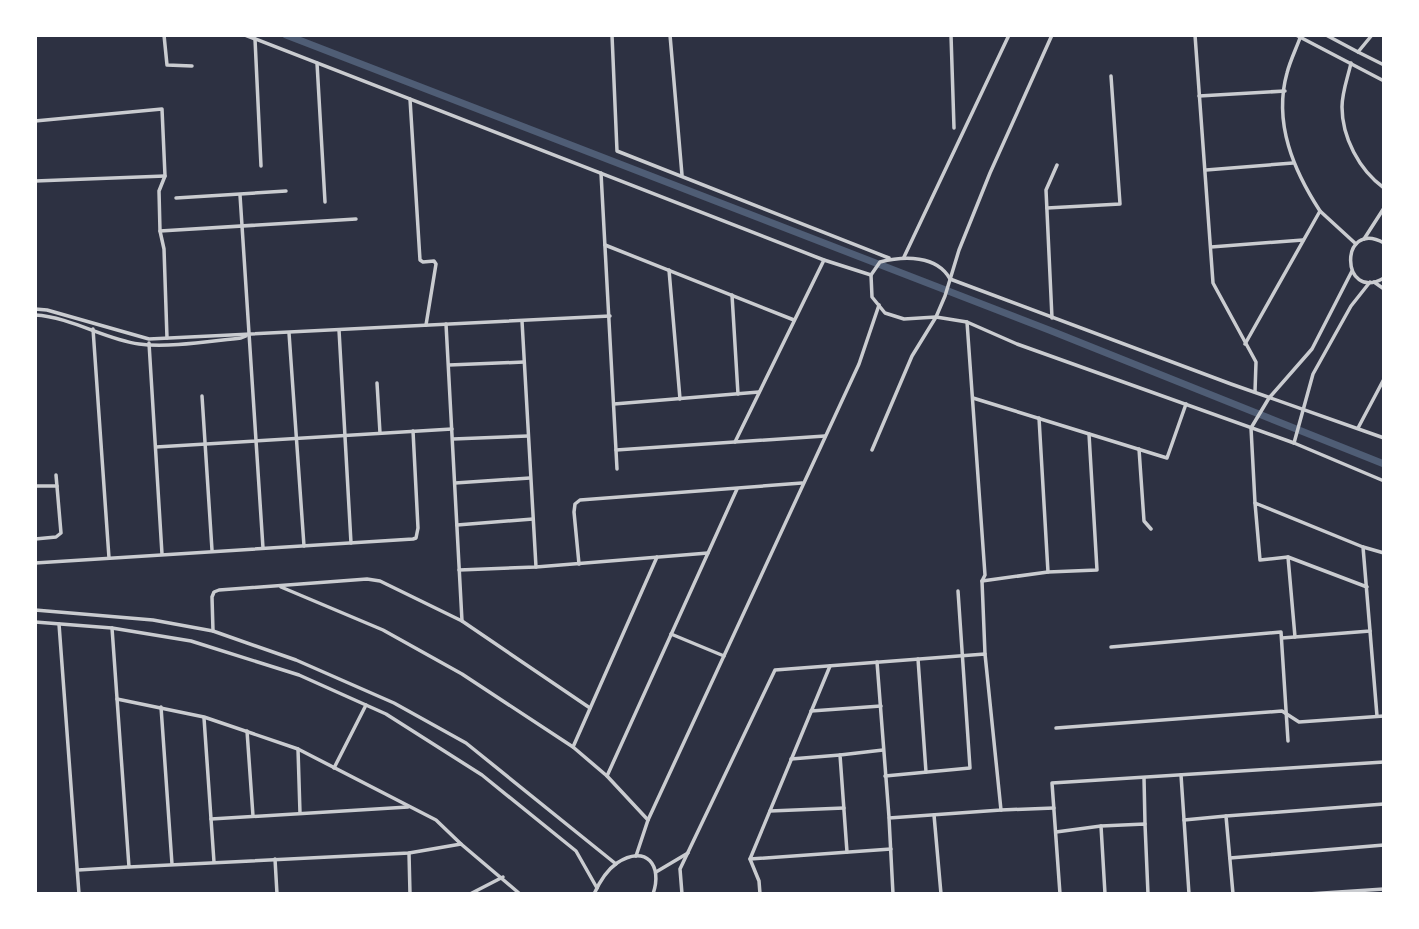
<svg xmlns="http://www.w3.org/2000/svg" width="1419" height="929" viewBox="0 0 1419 929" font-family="Rubik,sans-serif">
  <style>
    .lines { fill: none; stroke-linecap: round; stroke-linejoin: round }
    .canal { stroke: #4f5d75; stroke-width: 7 }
    .minor { stroke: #caccd0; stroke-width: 3.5 }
  </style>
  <rect width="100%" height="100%" fill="#2d3142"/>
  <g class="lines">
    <polyline class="canal" points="286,35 1049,330 1384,464"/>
    <g class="minor">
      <polyline points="164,35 167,65 192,66"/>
      <polyline points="245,35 824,260 871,275"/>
      <polyline points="612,35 617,151 889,258"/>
      <polyline points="670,35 682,175"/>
      <polyline points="951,35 954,128"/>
      <polyline points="1195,35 1213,283 1256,362 1255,392"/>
      <polyline points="1296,35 1384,81"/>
      <polyline points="1326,35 1358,52 1372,35"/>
      <path d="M1300,38C1296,49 1290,61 1287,73C1273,123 1294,171 1320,211"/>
      <polyline points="255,39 261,166"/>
      <polyline points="1358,52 1384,65"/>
      <polyline points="317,63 325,202"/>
      <path d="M1351,63C1348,77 1342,92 1342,107C1342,137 1359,170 1384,188"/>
      <polyline points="1199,96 1285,91"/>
      <polyline points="410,99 420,260 423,262 434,261 436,264 426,325"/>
      <polyline points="1384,99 1384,118"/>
      <polyline points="35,121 162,109 165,176 159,191 160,231 164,249 167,338"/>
      <polyline points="1206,170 1293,163"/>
      <polyline points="601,173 617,469"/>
      <polyline points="35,181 165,176"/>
      <polyline points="240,195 263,548"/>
      <polyline points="176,198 286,191"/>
      <polyline points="1047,208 1120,204 1111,76"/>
      <polyline points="160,231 356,219"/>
      <polyline points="1364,239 1384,208"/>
      <path d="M1384,243C1339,218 1340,303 1384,278"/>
      <polyline points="605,245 794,320"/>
      <polyline points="1211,247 1303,240"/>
      <polyline points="904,257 1009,35"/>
      <polyline points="669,270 680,399"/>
      <polyline points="1374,282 1384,289"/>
      <polyline points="732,295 738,394"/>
      <polyline points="35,309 47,310 149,339 610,316"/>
      <path d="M35,315C71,317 104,339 139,344C168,348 211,341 241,338L246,336"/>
      <polyline points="1052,318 1046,190 1057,165"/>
      <polyline points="522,321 536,567"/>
      <polyline points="967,322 985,575 982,581 985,654"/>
      <polyline points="446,324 462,621"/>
      <polyline points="93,329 109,558"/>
      <polyline points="339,330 351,543"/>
      <polyline points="289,333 304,546"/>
      <polyline points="149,343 162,554"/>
      <polyline points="1245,344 1320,211 1356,244"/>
      <polyline points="449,365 524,362"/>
      <polyline points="377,383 380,433"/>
      <polyline points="202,396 212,550"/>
      <polyline points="973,398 1167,458 1186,404"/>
      <polyline points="614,404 759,392"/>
      <polyline points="1039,418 1048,572"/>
      <polyline points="1358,428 1384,379"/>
      <path d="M1384,438L1231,384L950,279C937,255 904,256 880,262L871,275L872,297L885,313L904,319L936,317L967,322L1017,344L1294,443L1384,481"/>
      <polyline points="453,439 528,436"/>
      <polyline points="735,442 824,260"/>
      <polyline points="1294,443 1313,374 1351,306 1370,282"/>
      <polyline points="156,447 452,429"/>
      <polyline points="1139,449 1144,521 1151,529"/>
      <polyline points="616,450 825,436"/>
      <polyline points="872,450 912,356 936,317 945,296 959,250 990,173 1052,35"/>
      <polyline points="455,483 530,478"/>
      <polyline points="35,486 57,486"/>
      <polyline points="1255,503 1251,428 1269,398 1312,349 1352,271"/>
      <polyline points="457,525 533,519"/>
      <polyline points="35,539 56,537 61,533 56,475"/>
      <polyline points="1363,547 1384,553"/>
      <polyline points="1288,557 1295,637"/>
      <polyline points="35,563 413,539 416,538 418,528 413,431"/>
      <polyline points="579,564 574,512 575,504 580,500 802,483"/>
      <polyline points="459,570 536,567 708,553"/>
      <polyline points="982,581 1048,572 1097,570 1089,434"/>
      <polyline points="281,587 383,630 462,674 573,747 607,776 648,820"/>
      <polyline points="35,610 153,620 213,631 296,660 394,703 466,743 616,864"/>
      <polyline points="35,622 112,628 191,641 299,675 386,714 482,775 576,851 597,888"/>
      <polyline points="59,624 79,894"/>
      <polyline points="112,628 129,867 409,853 461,844 520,894"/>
      <polyline points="213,631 212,597 214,592 219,590 367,579 380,581 462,621 590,708"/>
      <polyline points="1370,631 1377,716"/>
      <polyline points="671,634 724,656"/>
      <polyline points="1282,638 1370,631 1363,547 1255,503 1260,560 1288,557 1367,587"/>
      <polyline points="1111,647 1281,632 1288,741"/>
      <polyline points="918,659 926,772"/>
      <polyline points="877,662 889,817"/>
      <polyline points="117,699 204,717 298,749 436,820 461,844"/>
      <polyline points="161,707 172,864"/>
      <polyline points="811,711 881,706"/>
      <polyline points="204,718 214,862"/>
      <polyline points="1056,728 1282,711 1299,722 1384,716"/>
      <polyline points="247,731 253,816"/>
      <polyline points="573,747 657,557"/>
      <polyline points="298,749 300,813"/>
      <polyline points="791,759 840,755"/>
      <polyline points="334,768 366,705"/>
      <polyline points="1181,775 1189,894"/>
      <polyline points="607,776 737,489"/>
      <polyline points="885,776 970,768 958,591"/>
      <polyline points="1144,778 1145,824"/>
      <polyline points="1001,810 1054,808"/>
      <polyline points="770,811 844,808"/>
      <polyline points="934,815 941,894"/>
      <polyline points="211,819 408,807"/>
      <polyline points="1184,820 1226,816"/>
      <polyline points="1056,832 1101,826"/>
      <polyline points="847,852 840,755 883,750"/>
      <polyline points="409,853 410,894"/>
      <polyline points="636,856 648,820 859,364 879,305"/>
      <polyline points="1230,858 1384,845"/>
      <polyline points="275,859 277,894"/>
      <polyline points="750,859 891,849"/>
      <polyline points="78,870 128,867"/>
      <polyline points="656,872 688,853"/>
      <polyline points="470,894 503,877"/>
      <path d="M594,894C599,883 607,870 617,863C646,844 663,865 653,894"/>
      <polyline points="682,894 680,869 775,670 985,654 1001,810 889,818 893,894"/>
      <polyline points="760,894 759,881 750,859 830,666"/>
      <polyline points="1060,894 1052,783 1384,762"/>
      <polyline points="1105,894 1101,826 1145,824 1148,894"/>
      <polyline points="1233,894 1226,816 1384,804"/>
      <polyline points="1308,894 1384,889"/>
    </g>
  </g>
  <rect width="1419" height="929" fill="none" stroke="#ffffff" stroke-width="74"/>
</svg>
